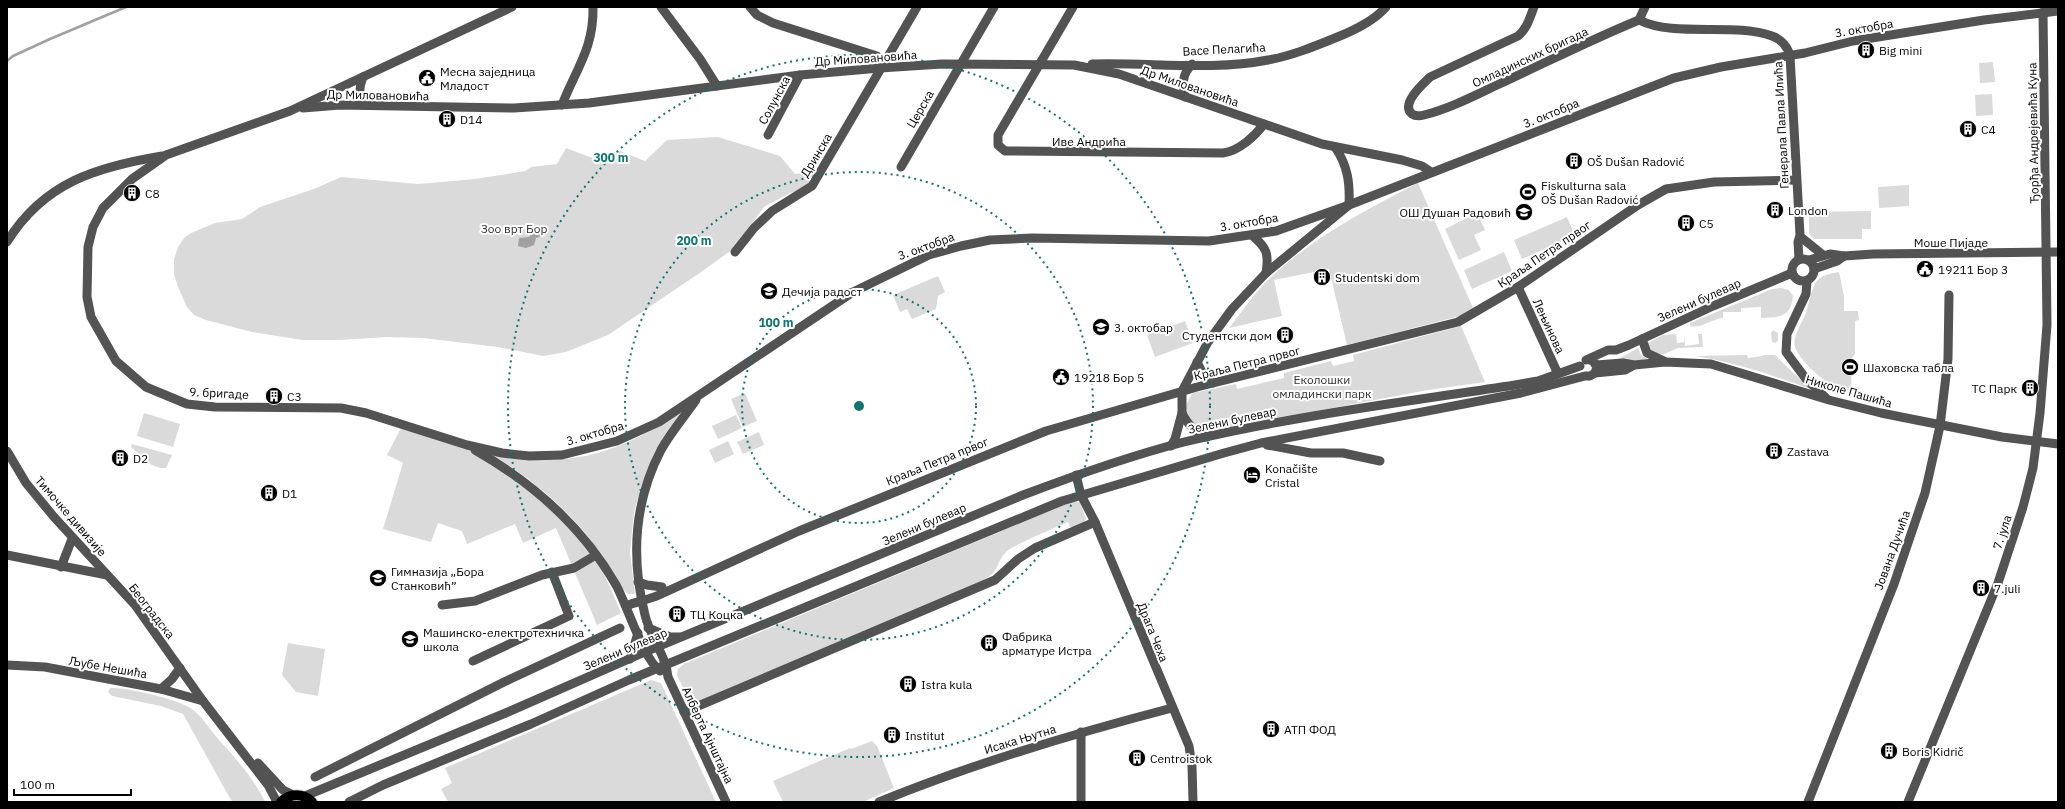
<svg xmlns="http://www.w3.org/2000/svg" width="2065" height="809" viewBox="0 0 2065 809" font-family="'IBM Plex Sans',sans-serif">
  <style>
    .green { fill: #dadada }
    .water { fill: #a1a1a1 }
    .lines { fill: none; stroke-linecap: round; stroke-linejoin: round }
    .stream { stroke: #a1a1a1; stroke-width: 2.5 }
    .major-casing { stroke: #dbdbdb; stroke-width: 12 }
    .minor { stroke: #535353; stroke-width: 9 }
    .major { stroke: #000; stroke-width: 10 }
    .ring { fill: none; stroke: #0f766e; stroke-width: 2; stroke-dasharray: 2 4 }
    .labels { text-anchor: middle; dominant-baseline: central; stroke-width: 4; stroke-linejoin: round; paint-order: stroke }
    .street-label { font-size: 12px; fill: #000; stroke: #fff }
    .poi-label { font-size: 12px; fill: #000; stroke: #fff; text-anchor: start }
    .park-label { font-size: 12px; fill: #313131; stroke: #fff }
    .centre { fill: #0f766e; stroke: #fff; stroke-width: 2 }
    .ring-label { font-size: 12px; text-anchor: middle; font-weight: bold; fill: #0f766e; stroke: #fff; stroke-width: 4; stroke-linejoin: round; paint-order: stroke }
  </style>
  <rect width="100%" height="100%" fill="#fff"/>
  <g class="green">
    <polygon points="1993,62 1995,82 1980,83 1979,63"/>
    <polygon points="1992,94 1993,115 1976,116 1975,95"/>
    <polygon points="718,137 780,156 795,174 820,171 806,189 790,193 764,207 733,249 704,270 608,335 566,352 543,356 498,347 423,338 387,337 340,340 302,340 252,332 206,320 194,315 187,307 178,287 174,274 174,259 178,247 185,237 191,233 215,223 242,219 260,207 314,189 341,177 418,184 475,179 525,171 531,167 557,164 566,148 598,160 620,151 645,161 667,140"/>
    <path d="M1418,183L1473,308L1460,316L1347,345L1329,269L1274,280L1282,316L1229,328C1240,314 1251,298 1263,285C1306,241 1364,211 1418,183Z"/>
    <polygon points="1909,185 1909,206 1879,208 1878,187"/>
    <polygon points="1871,211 1871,229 1862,229 1862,239 1814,239 1809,234 1809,212"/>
    <polygon points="1477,213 1485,230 1474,235 1481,250 1459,260 1445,229"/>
    <polygon points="1567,217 1575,236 1522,259 1514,240"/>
    <polygon points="1504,252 1512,271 1472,289 1464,270"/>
    <path d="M1839,272L1844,296V311H1858L1859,320L1855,321V354L1848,363V371H1851L1852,395C1836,393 1800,363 1795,347C1792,336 1803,322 1806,312C1810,302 1811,286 1819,279C1823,275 1833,273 1839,272Z"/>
    <polygon points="938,276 945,292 938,296 936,309 912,319 907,309 900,312 893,295"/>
    <path d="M1781,288L1789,290L1793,296C1791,318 1779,317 1761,318V307L1741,308V312H1723V318C1711,319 1702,329 1690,326V323L1772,289Z"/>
    <polygon points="1185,321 1193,343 1155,357 1147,335"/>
    <path d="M1461,326L1485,382L1428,390L1204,432C1189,420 1179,411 1193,393L1236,384L1237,389L1284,378V373L1331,361L1333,366L1354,361L1353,355Z"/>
    <polygon points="1773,330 1778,333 1778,341 1775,343 1772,342 1771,333"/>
    <polygon points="1676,334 1677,343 1684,342 1684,334 1685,346 1699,344 1698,334 1702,334 1703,347 1678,348 1664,354 1655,354 1644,345 1663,335"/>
    <polygon points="1638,348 1641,355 1649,360 1616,360"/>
    <path d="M1747,355L1748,358L1763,356V355H1775L1810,389C1772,375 1735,362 1694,356Z"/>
    <polygon points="745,393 757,421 743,427 731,399"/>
    <path d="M683,411L650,464L640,491L634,512L630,552L635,594H628L622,589C612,574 603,557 592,542C565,506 531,479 493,455C515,456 538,460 561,459C605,457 647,435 683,411Z"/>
    <polygon points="144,413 180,424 173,447 137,436"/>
    <polygon points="736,415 742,428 718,439 712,426"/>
    <path d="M403,424C432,435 462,445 490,461C526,482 576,527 598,563C607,579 614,596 621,613L597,625L556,528L523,543L515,524L467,544L462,531L438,523L431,542L383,529L403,463L387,455Z"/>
    <polygon points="759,432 764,445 743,454 737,442"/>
    <polygon points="728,441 734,454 715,463 709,450"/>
    <path d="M132,444L172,455L166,468C150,469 142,456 131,447Z"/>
    <path d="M1071,502H1080L1086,519C1083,526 1077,527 1070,527L1068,522C1057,527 1011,546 1006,552C995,563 1001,571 983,580L691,705L677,675L678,669L684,664Z"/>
    <polygon points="288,643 325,649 318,696 296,692 282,675"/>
    <polygon points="651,680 661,683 716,802 448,802 441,789 452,783 445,768"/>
    <path d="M110,688C126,687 178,699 192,709C201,716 207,725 214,734C232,755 253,776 265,802H232L183,714L161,706L112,696L108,692Z"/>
    <polygon points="872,741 877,746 894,788 863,802 783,802 773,781 850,748 851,749"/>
  </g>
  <polygon class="water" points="541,229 542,236 536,238 534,245 526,248 518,246 519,238 529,237 533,231"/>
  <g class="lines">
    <polyline class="stream" points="7,61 13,56 50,39 126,7"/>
    <defs>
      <path id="major" d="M281,802C290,793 303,793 312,802"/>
    </defs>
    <use href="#major" class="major-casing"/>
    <g class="minor">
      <polyline points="512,7 290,111 166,155 132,179 103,208 93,227 88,247 87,297 91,317 116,361 146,387 187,404 215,407 341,408 366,413 467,445 502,453 529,456 562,455 617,441 659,422 853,292 929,255 961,246 990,240 1032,238 1209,241 1276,231 1349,205 1674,78 1721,67 1805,53 1853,41 1984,20 2058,11"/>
      <polyline points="661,7 700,59 717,86"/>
      <polyline points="750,7 757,15 773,23 877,56 880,61 880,68"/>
      <path d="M1073,7L998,135V145L1005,151L1223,153C1239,151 1255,136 1264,124"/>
      <path d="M1534,7C1530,17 1527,29 1518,36L1430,77C1423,84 1400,104 1412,114C1415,116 1420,116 1424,115C1448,109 1472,97 1495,86C1543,64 1590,40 1639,20L1645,7"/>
      <path d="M1639,20C1675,38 1734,22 1772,36C1781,39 1788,47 1790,56L1800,235L1798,242L1799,259"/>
      <path d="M1092,64C1149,62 1212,71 1268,60C1291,56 1313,47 1335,38C1353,31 1373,22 1386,7"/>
      <path d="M363,77C359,87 358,96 365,105"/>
      <path d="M1185,97C1182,83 1182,75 1192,64"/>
      <path d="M562,105C576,69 594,48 593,7"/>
      <polyline points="303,108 340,105 514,108 589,103 800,75 880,68 942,64 1074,65 1119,74 1322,144 1402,160 1422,166 1431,172"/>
      <polyline points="768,135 800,75"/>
      <polyline points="901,167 994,7"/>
      <path d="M1253,236C1267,248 1269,254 1266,273"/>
      <polyline points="1802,238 1823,255"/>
      <path d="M7,242C44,182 97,167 162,156"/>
      <polyline points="735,252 754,228 772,211 812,186 917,7"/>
      <circle cx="1803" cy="270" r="11"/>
      <polyline points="1809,260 1830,254 1844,256 1873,254 2058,252"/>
      <polyline points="1814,269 1837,261 1844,256"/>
      <polyline points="1807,281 1806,294 1787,334 1786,352 1806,379 1826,398"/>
      <polyline points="1518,287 1558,374"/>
      <polyline points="1642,339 1647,353 1664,361"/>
      <polyline points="1586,360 1608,350 1616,350 1629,345 1713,306 1792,273"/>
      <polyline points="1197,362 1203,374 1213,383"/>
      <polyline points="1596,365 1623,363 1634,365 1665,362 1711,364 1829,400 1881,413 2002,437 2058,444"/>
      <polyline points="1595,373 1625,370 1634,365"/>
      <path d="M696,400C685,416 671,432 661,450C634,502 631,559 645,615C650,637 666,655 668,677L726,802"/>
      <path d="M1182,413C1188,425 1194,431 1207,437"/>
      <polyline points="1267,445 1311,453 1343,453 1380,461"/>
      <path d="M1171,446L1175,439L1182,413V391L1208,342L1232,309L1266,273L1349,205C1350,183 1348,166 1335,147"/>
      <path d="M475,450C533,483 582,526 616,585C627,605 644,660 660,671"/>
      <polyline points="7,451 26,483 54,517 135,605 203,701 268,785 277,802"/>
      <polyline points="1076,475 1081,495 1095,522 1189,746 1192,766 1193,802"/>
      <polyline points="7,555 107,575"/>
      <polyline points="61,567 72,539"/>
      <polyline points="638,582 647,585 662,587"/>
      <polyline points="442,605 475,601 542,575 574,568 596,555"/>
      <path d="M626,606C638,601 648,600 659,595L799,531L1046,431L1197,387L1458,322L1518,287L1638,205L1666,189L1714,182L1796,180"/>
      <polyline points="648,628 670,637 679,637"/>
      <polyline points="630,659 638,633"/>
      <polyline points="473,661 569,616 552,572"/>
      <polyline points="7,665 45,667 161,689 203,701"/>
      <polyline points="161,689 172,679 180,668"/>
      <polyline points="684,712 995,580 1018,559 1035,548 1095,522"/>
      <polyline points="1081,732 1081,802"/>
      <polyline points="258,763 283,790 293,795"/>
      <polyline points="315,777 504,682 620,628"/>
      <path d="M305,796L508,712L638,655L1023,495C1076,475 1129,456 1184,442C1293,416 1404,402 1515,385L1538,381L1580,366"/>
      <polyline points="349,802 383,785 531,724 629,680 1062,501 1224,453 1261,443 1521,393 1585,376 1590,376 1595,373 1597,367 1593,361 1589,360"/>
      <path d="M879,802C974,763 1072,734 1172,708"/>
      <polyline points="1808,802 1894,584 1925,493 1940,426 1948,359 1949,295"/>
      <polyline points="1908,802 1998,583 2023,507 2033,468 2040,413 2047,325 2043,12"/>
    </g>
    <use href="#major" class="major"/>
  </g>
  <g class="ring">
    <circle cx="859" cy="406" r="117"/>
    <circle cx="859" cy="406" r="234"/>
    <circle cx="859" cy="406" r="351"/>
  </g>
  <defs>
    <symbol id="building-disc" viewBox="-11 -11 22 22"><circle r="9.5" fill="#000" stroke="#fff"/><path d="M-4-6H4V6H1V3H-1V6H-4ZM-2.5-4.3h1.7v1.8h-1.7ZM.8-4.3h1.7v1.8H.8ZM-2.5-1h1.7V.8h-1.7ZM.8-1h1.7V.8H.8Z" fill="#fff"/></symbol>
    <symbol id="civic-disc" viewBox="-11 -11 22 22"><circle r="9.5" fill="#000" stroke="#fff"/><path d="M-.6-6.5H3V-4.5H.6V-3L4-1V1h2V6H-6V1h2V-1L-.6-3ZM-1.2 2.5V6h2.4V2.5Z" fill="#fff"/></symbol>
    <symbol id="stadium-disc" viewBox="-11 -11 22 22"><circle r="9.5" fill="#000" stroke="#fff"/><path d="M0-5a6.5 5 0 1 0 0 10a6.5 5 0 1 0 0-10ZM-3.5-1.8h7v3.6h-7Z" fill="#fff"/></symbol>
    <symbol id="school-disc" viewBox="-11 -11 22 22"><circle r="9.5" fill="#000" stroke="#fff"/><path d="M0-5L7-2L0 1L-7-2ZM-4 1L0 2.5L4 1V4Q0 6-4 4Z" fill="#fff"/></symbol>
    <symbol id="hotel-disc" viewBox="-11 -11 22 22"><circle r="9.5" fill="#000" stroke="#fff"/><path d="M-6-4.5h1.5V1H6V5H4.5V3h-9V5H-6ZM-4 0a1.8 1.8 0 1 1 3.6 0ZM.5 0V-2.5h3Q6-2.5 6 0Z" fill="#fff"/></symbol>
  </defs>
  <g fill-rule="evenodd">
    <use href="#building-disc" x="1856" y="40" width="20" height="20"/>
    <use href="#civic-disc" x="417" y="68" width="20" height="20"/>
    <use href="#building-disc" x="437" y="109" width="20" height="20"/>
    <use href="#building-disc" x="1958" y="119" width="20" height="20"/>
    <use href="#building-disc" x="1564" y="151" width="20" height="20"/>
    <use href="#stadium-disc" x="1518" y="182" width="20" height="20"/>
    <use href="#building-disc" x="122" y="183" width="20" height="20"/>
    <use href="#building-disc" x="1765" y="200" width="20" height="20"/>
    <use href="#school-disc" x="1514" y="202" width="20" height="20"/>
    <use href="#building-disc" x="1676" y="213" width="20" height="20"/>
    <use href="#civic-disc" x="1915" y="259" width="20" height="20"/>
    <use href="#building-disc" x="1312" y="267" width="20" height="20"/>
    <use href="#school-disc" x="759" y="281" width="20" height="20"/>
    <use href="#school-disc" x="1091" y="317" width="20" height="20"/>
    <use href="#building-disc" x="1275" y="325" width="20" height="20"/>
    <use href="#stadium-disc" x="1840" y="357" width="20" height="20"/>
    <use href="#civic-disc" x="1051" y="367" width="20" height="20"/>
    <use href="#building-disc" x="2020" y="378" width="20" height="20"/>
    <use href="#building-disc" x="264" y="386" width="20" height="20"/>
    <use href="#building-disc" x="1764" y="441" width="20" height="20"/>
    <use href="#building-disc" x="110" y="448" width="20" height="20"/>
    <use href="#hotel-disc" x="1242" y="465" width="20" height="20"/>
    <use href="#building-disc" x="259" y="483" width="20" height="20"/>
    <use href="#school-disc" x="368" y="568" width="20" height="20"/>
    <use href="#building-disc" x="1971" y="578" width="20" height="20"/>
    <use href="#building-disc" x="667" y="604" width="20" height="20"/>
    <use href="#school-disc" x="400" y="629" width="20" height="20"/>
    <use href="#building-disc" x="979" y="633" width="20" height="20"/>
    <use href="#building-disc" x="898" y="674" width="20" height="20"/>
    <use href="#building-disc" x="1261" y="719" width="20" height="20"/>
    <use href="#building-disc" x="882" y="725" width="20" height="20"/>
    <use href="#building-disc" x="1879" y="741" width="20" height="20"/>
    <use href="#building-disc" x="1127" y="748" width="20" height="20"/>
  </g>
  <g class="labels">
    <g class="street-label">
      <text transform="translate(1864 28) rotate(-10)">3. октобра</text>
      <text transform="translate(1224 49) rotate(-3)">Васе Пелагића</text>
      <text transform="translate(1530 57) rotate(-25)">Омладинских бригада</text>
      <text transform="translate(866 58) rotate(-4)">Др Миловановића</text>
      <text transform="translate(1190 86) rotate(19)">Др Миловановића</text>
      <text transform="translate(378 95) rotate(1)">Др Миловановића</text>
      <text transform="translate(774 100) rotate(-62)">Солунска</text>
      <text transform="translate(920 109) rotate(-60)">Церска</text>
      <text transform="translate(1551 113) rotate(-22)">3. октобра</text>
      <text transform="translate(1781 125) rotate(-93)">Генерала Павла Илића</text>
      <text transform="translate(2033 133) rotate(-91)">Ђорђа Андрејевића Куна</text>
      <text x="1089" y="141">Иве Андрића</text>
      <text transform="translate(816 155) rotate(-59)">Дринска</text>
      <text transform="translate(1249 222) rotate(-10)">3. октобра</text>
      <text x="1951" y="242">Моше Пијаде</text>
      <text transform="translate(926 246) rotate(-20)">3. октобра</text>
      <text transform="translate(1544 254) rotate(-34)">Краља Петра првог</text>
      <text transform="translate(1699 300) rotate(-24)">Зелени булевар</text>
      <text transform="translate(1549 326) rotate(65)">Лењинова</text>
      <text transform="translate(1247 363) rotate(-14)">Краља Петра првог</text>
      <text transform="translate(1849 391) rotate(16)">Николе Пашића</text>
      <text transform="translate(219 393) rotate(3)">9. бригаде</text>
      <text transform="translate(1232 420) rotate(-12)">Зелени булевар</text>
      <text transform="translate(595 433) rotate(-16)">3. октобра</text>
      <text transform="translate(937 461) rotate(-22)">Краља Петра првог</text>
      <text transform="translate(71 516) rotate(49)">Тимочке дивизије</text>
      <text transform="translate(924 524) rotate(-23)">Зелени булевар</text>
      <text transform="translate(2002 532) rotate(-72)">7. јула</text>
      <text transform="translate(1892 550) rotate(-70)">Јована Дучића</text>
      <text transform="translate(152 611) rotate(52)">Београдска</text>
      <text transform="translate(1153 632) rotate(68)">Драга Чеха</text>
      <text transform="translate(625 649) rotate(-23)">Зелени булевар</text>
      <text transform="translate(108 667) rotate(10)">Љубе Нешића</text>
      <text transform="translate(708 735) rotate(65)">Алберта Ајнштајна</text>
      <text transform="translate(1020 739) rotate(-17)">Исака Њутна</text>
    </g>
    <g class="poi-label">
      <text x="1879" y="50">Big mini</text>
      <text x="440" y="71">Месна заједница<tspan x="440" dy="14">Младост</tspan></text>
      <text x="460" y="119">D14</text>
      <text x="1981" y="129">C4</text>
      <text x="1587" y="161">OŠ Dušan Radović</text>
      <text x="1541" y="185">Fiskulturna sala<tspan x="1541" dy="14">OŠ Dušan Radović</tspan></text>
      <text x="145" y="193">C8</text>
      <text x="1788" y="210">London</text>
      <text x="1511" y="212" text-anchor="end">ОШ Душан Радовић</text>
      <text x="1699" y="223">C5</text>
      <text x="1938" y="269">19211 Бор 3</text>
      <text x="1335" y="277">Studentski dom</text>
      <text x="782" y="291">Дечија радост</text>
      <text x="1114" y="327">3. октобар</text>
      <text x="1272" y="335" text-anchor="end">Студентски дом</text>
      <text x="1863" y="367">Шаховска табла</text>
      <text x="1074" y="377">19218 Бор 5</text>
      <text x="2017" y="388" text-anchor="end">ТС Парк</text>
      <text x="287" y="396">C3</text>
      <text x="1787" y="451">Zastava</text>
      <text x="133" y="458">D2</text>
      <text x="1265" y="468">Konačište<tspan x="1265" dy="14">Cristal</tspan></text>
      <text x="282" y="493">D1</text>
      <text x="391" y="571">Гимназија „Бора<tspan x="391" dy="14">Станковић”</tspan></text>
      <text x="1994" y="588">7.juli</text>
      <text x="690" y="614">ТЦ Коцка</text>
      <text x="423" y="632">Машинско-електротехничка<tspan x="423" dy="14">школа</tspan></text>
      <text x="1002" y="636">Фабрика<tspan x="1002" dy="14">арматуре Истра</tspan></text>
      <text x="921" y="684">Istra kula</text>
      <text x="1284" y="729">АТП ФОД</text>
      <text x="905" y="735">Institut</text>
      <text x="1902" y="751">Boris Kidrič</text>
      <text x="1150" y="758">Centroistok</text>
    </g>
    <g class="park-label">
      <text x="514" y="228">Зоо врт Бор</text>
      <text x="1322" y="379">Еколошки<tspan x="1322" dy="14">омладински парк</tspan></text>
    </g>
  </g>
  <circle cx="859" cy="406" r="6" class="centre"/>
  <g class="ring-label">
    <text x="611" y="162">300 m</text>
    <text x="694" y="245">200 m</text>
    <text x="776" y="327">100 m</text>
  </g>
  <rect width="2065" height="809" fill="none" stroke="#000000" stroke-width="16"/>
  <path d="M14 789v6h117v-6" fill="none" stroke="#000000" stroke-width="2"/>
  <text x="20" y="789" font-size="12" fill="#000000" stroke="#ffffff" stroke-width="3" paint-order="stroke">100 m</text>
</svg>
